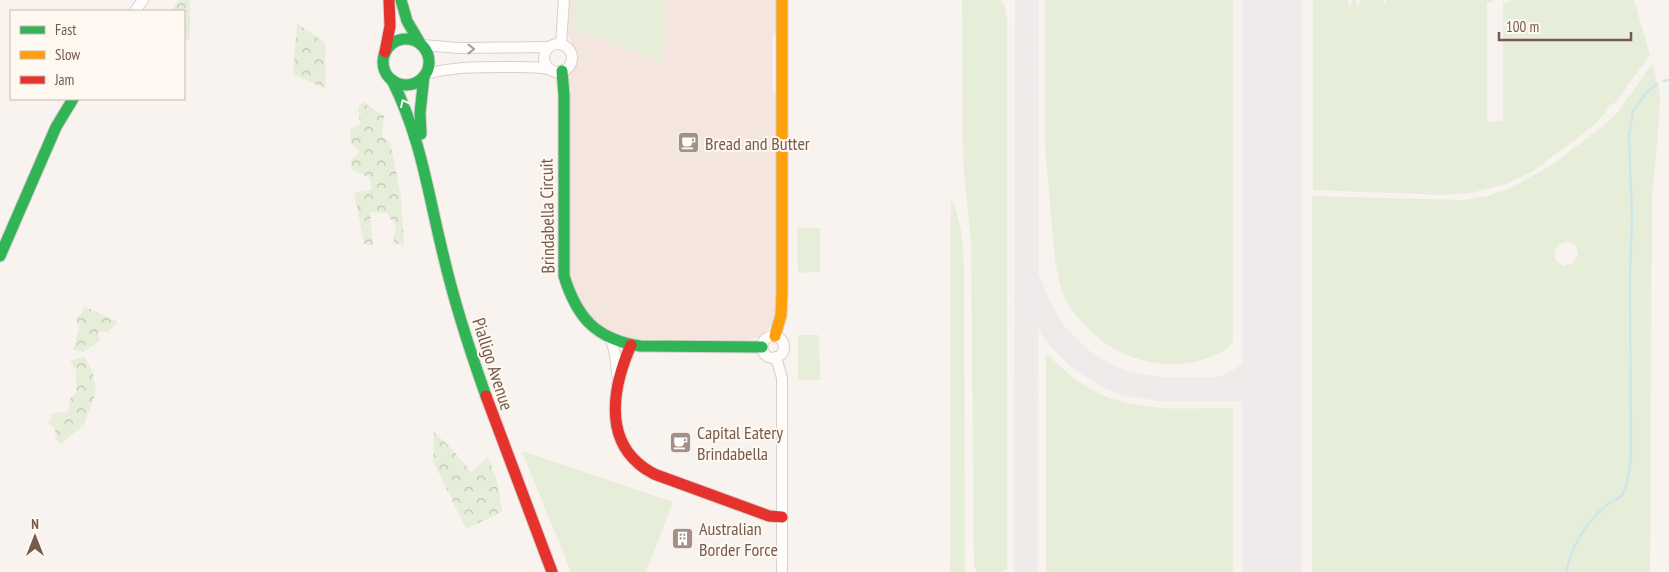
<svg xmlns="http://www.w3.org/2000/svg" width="1669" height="572" viewBox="0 0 1669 572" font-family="'PT Sans Narrow',sans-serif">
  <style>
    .commercial { fill: #f5e5df }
    .green { fill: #e6eed9; fill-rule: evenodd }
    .forest { fill: url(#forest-crowns) }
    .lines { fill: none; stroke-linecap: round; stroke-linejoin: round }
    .stream { stroke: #cfe6e8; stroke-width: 2.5 }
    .taxiway { stroke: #eeebea; stroke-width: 24 }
    .runway { stroke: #eeebea; stroke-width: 60 }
    .street-casing { stroke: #d7d0cc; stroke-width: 12 }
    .fast-casing { stroke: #d7d0ca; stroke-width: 13 }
    .slow-casing { stroke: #d7d0ca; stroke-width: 13 }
    .jam-casing { stroke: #d7d0ca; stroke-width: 13 }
    .street { stroke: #fefdfc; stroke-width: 10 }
    .fast { stroke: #30b455; stroke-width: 11 }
    .slow { stroke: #ff9f0a; stroke-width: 11 }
    .jam { stroke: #e5322d; stroke-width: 11 }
    .oneway { stroke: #ac9b94 }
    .oneway2 { stroke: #fef8f0 }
    .labels { text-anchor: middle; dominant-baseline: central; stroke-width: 4; stroke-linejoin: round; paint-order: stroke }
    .poi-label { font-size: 18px; fill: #755a4e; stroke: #fef8f0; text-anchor: start }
    .street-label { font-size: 18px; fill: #755a4e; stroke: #fef8f0 }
  </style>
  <defs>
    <pattern id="forest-crowns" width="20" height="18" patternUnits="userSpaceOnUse" patternTransform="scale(1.25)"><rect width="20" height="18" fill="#e6eed9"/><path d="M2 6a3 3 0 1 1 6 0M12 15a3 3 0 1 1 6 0" fill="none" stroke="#bfc4b2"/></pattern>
  </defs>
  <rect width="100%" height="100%" fill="#f8f3ee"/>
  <polygon class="commercial" points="570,0 777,0 777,32 773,35 773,92 777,94 777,307 771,326 759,337 748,340 632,339 618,336 594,321 579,302 570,276 568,76 575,64 577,56 568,34"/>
  <g class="green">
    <polygon points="573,0 663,0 663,63 573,29"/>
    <path d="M962,0H1000C1006,5 1006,12 1007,19V569L1002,572H978L974,567L971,242L963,159Z"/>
    <path d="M1045,0H1233V340C1231,349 1219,354 1210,357C1157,378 1098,352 1069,305C1061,292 1058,276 1055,261L1045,146Z"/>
    <path d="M1313,0H1348V5L1351,7L1352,0H1356V5L1359,6L1360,0H1384L1383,2L1386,4L1387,3L1386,0H1493V2L1487,3V122L1503,121V2L1507,3L1510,0H1634L1650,55L1615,103L1609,105C1607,120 1561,150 1547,160L1546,162L1534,171L1506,184L1471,193L1446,195L1313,190Z"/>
    <path d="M1651,65L1653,66L1660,94L1659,120L1652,199L1650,572H1312V196L1463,200L1488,196L1511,188L1553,164L1608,122L1618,112ZM1568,241L1576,246L1578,255L1573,263L1564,266L1556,261L1554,252L1559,244Z"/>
    <polygon points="951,202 954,202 962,235 964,273 965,572 950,572"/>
    <polygon points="797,228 820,228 820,272 798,273"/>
    <polygon points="798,335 819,335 820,380 798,380"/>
    <path d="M1046,353C1059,366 1072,378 1087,387C1131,414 1184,408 1233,408V572H1046Z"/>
    <polygon points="522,451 673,502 646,572 571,572"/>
  </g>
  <g class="forest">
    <polygon points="179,0 190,0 190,39 184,41 184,11 171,11"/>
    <polygon points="297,23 325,43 326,89 293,74"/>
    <polygon points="363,102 384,116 382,137 390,142 401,197 404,245 393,244 396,225 386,213 370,212 373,246 364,244 354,192 372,190 370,178 351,169 351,160 360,151 351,144 350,130 360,124 358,108"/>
    <polygon points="84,306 118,322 108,332 98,332 100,341 83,352 73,350 79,328 76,318 82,313"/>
    <polygon points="84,356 93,373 96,392 84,425 60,445 56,439 55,429 48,422 53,413 68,412 70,399 76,392 76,371 70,361"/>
    <polygon points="434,432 452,449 471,472 488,457 498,484 502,512 466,529 433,461"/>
  </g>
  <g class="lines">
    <g class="stream">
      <polyline points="1664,81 1669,80"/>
      <path d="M1566,572C1572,546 1583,527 1603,508C1608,503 1617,500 1622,495C1628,487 1630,466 1631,456L1630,279L1632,217L1629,135L1633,111L1645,94L1657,84"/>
    </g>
    <g class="taxiway">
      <polyline points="1030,283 1038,305 1056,335 1080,359 1107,376 1127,384 1160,389 1272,390"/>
      <path d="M1220,388C1250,382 1268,356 1272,328"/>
      <polyline points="1026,572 1027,0"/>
    </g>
    <polyline class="runway" points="1272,572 1272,0"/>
    <defs>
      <g id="street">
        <polyline points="135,11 143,0"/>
        <circle cx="558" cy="58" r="14"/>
        <polyline points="561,44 564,0"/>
        <polyline points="422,45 459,48 548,47"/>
        <path d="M426,74C452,67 476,67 503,67C519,67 534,66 550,69"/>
        <circle cx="773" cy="347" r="11"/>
        <polyline points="611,339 615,354 617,374"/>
        <polyline points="776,357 782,378 782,572"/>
      </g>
      <g id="fast">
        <polyline points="401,0 407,21 420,43"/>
        <circle cx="406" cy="62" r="23"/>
        <path d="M562,71L564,95V276C577,318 596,339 640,346L762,347"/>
        <path d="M392,80C422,140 428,195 444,258C455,305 470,351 486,396"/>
        <polyline points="421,134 420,113 424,76"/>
        <polyline points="0,256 56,127 73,99"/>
      </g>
      <polyline id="slow" points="775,336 781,315 782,291 782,0"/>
      <g id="jam">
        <polyline points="385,52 390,26 389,0"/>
        <path d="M631,345C615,381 603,433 638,463C643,468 649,471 654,474L769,516L782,517"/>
        <polyline points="486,396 552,572"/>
      </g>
    </defs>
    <use href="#street" class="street-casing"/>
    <use href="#fast" class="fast-casing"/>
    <use href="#slow" class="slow-casing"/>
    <use href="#jam" class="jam-casing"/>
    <use href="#street" class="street"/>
    <use href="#fast" class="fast"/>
    <use href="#slow" class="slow"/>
    <use href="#jam" class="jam"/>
  </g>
  <defs><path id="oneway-chevron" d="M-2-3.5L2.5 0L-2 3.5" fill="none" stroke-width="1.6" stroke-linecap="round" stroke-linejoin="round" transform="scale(1.25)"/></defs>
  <use class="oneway" href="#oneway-chevron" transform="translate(471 49)"/>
  <use class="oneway2" href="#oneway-chevron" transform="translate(404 103) rotate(-115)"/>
  <defs>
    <symbol id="cafe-square" viewBox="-11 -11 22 22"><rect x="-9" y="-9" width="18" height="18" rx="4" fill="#a39086" stroke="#fef8f0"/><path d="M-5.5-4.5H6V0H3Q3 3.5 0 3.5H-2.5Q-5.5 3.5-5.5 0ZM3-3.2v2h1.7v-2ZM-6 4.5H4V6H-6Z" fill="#fff"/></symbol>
    <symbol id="building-square" viewBox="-11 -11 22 22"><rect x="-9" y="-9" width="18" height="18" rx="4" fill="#a39086" stroke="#fef8f0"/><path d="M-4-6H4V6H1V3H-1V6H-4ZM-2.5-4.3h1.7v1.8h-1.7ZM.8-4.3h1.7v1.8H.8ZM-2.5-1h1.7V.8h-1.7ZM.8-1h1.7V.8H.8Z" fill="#fff"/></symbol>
  </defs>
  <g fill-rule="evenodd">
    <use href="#cafe-square" x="676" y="130" width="25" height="25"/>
    <use href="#cafe-square" x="668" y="430" width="25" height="25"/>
    <use href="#building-square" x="670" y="526" width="25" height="25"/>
  </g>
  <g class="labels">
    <g class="poi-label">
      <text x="705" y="143">Bread and Butter</text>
      <text x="697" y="432">Capital Eatery<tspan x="697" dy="21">Brindabella</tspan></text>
      <text x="699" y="528">Australian<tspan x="699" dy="21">Border Force</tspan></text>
    </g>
    <g class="street-label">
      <text transform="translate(547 216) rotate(-91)">Brindabella Circuit</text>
      <text transform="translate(493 364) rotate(72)">Pialligo Avenue</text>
    </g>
  </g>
  <rect x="10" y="10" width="175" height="90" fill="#fef8f0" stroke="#c7b9af"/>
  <rect x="20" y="26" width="25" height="8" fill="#30b455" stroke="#c7b9af"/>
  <text x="55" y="35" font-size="15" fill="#755a4e">Fast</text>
  <rect x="20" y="51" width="25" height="8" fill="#ff9f0a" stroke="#c7b9af"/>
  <text x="55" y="60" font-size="15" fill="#755a4e">Slow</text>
  <rect x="20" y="76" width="25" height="8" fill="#e5322d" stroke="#c7b9af"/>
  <text x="55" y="85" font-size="15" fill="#755a4e">Jam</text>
  <g transform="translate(35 537)" stroke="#fef8f0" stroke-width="4" paint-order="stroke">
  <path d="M0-4L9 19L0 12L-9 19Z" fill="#755a4e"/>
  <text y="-8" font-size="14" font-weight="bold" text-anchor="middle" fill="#755a4e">N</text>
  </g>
  <path d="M1499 32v8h132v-8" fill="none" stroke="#755a4e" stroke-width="2.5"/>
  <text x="1506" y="32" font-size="15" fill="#755a4e" stroke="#fef8f0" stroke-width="4" paint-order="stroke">100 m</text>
</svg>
